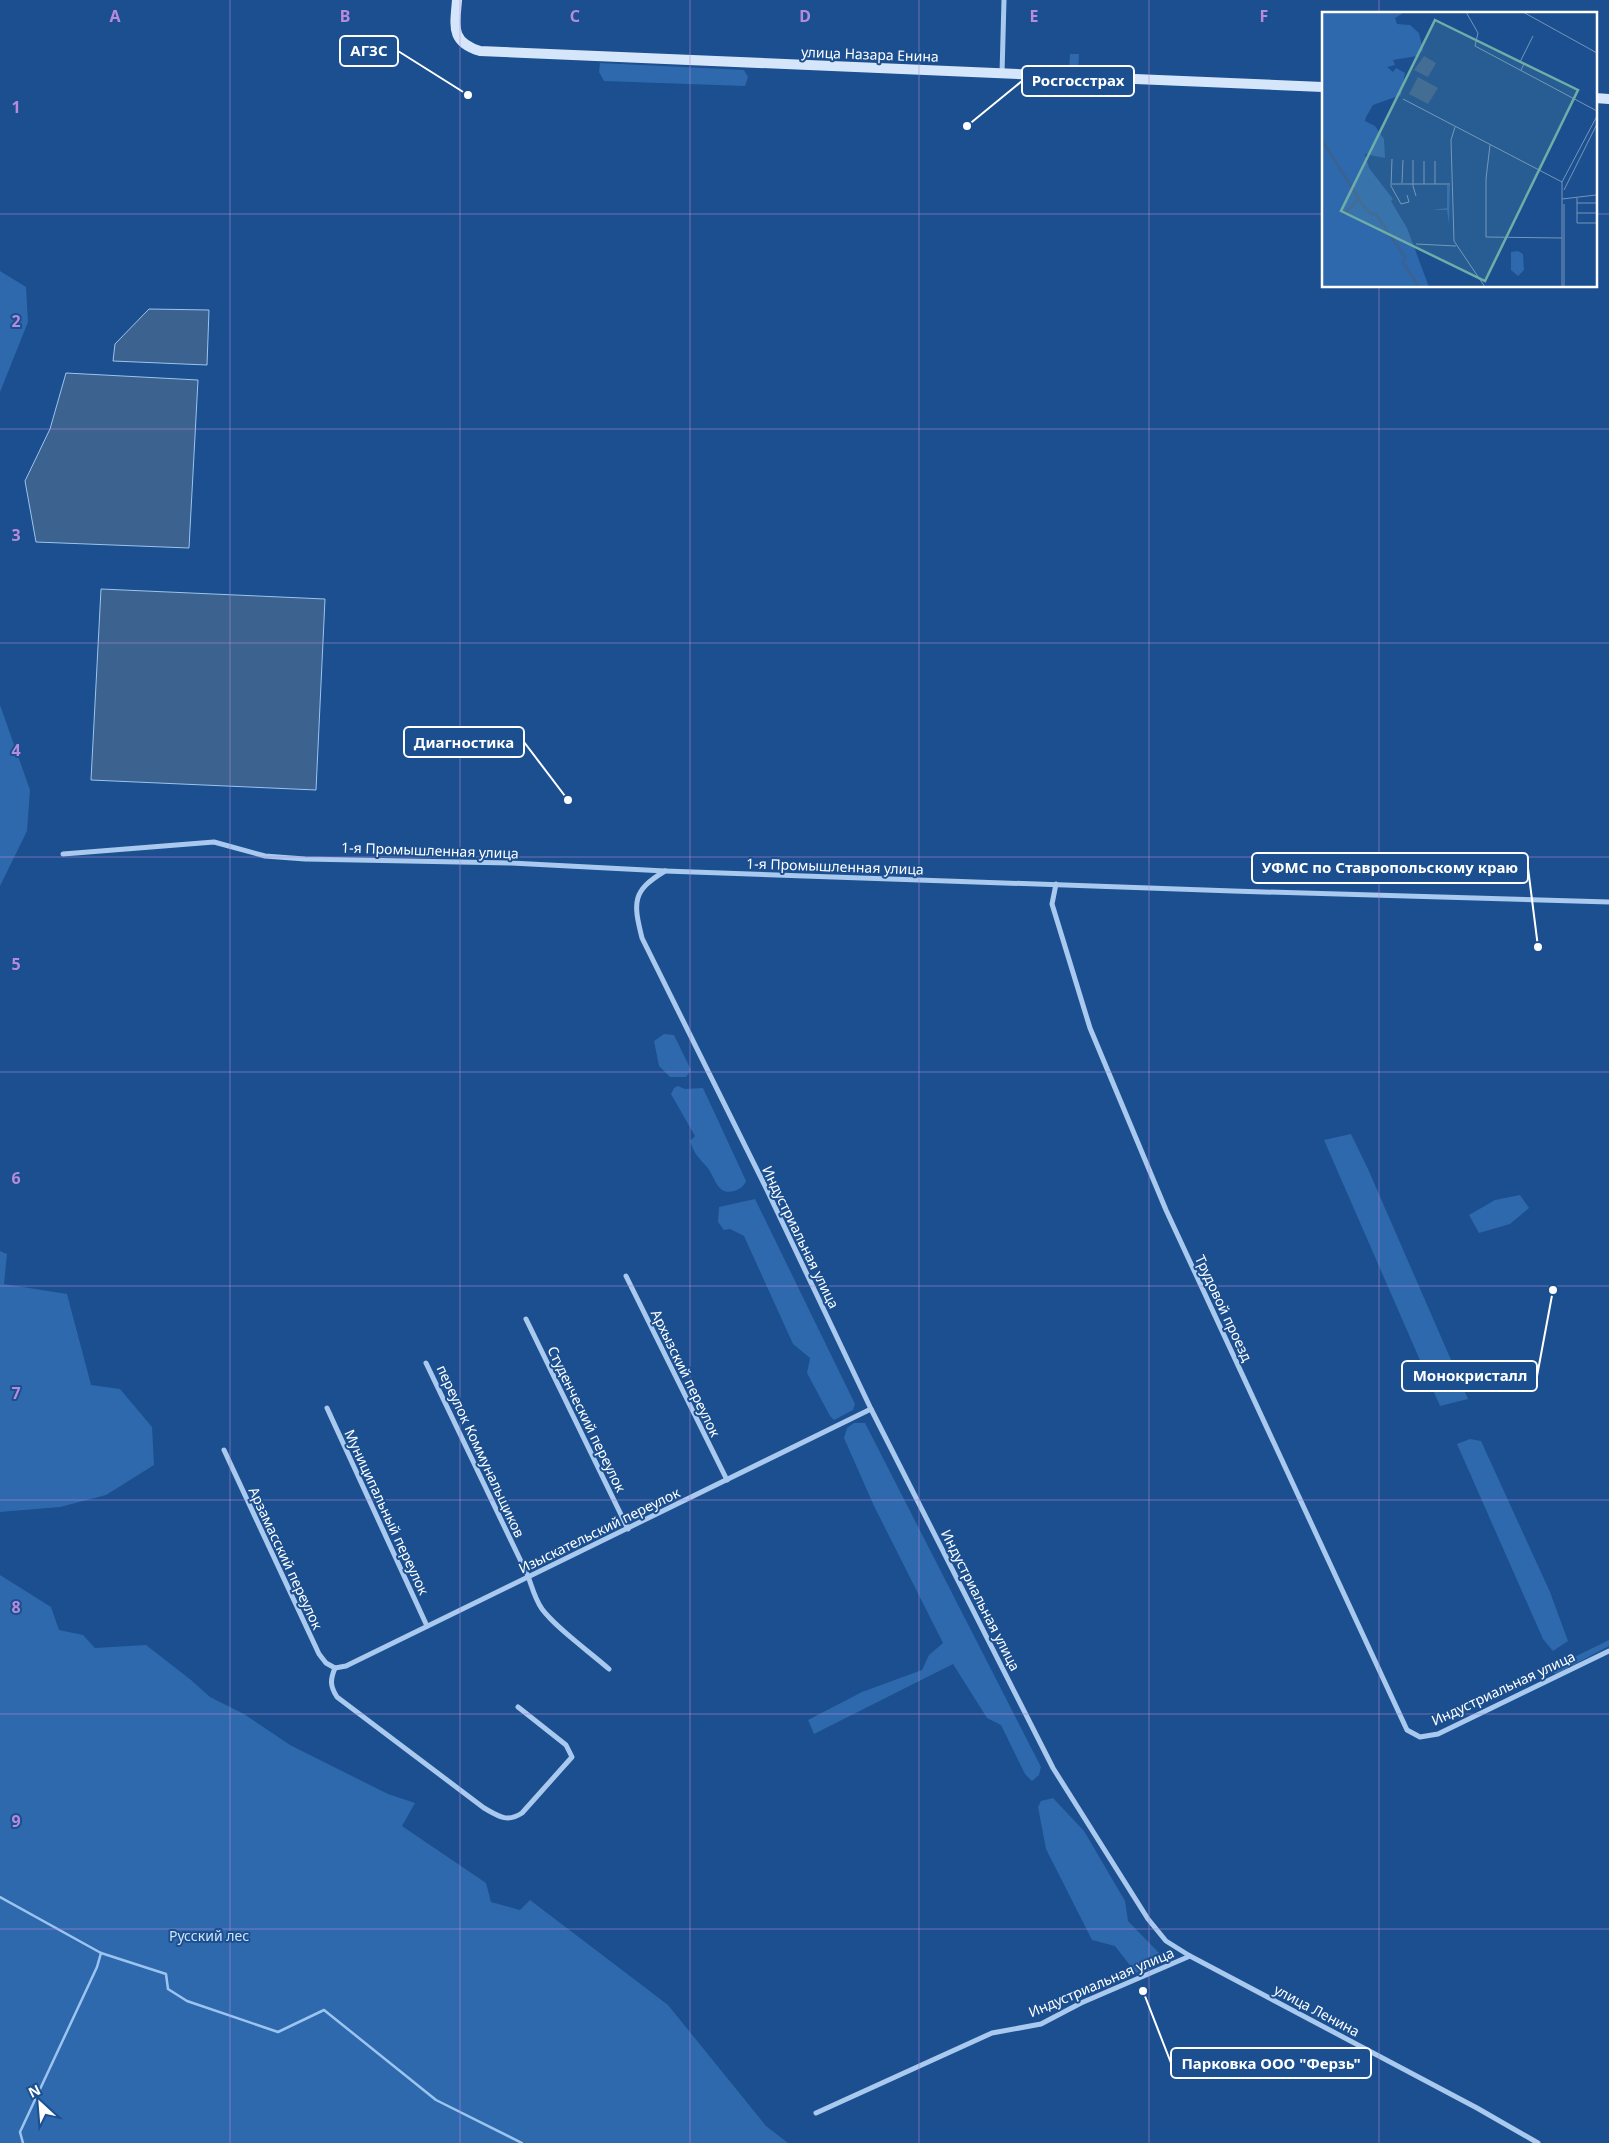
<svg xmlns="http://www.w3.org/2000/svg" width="1609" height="2143" viewBox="0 0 1609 2143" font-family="'Noto Sans',sans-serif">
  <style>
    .green { fill: #2e69ad }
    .water { fill: #3c6290; stroke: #9cc4f0 }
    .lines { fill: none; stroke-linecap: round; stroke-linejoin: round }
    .stream { stroke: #9cc4f0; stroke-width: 2.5 }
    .minor { stroke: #a9c9ee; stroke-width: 5 }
    .secondary { stroke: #d6e6fa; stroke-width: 10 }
    .grid { fill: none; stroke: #b68bdc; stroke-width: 1; stroke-opacity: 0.55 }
    .labels { text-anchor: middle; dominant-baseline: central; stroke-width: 4; stroke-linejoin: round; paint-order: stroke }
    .street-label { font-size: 14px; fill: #fff; stroke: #1b4f8f }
    .park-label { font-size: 14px; fill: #cfe3fa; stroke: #1b4f8f }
    .inset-river { fill: none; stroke: #3c6290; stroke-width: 2.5 }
    .inset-road { fill: none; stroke: #7695bc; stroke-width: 1 }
    .view { fill: #6fada8; fill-opacity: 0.15; stroke: #6fada8; stroke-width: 2.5 }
    .inset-edge { fill: none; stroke: #fff; stroke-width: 2.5 }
    .grid-label { font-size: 16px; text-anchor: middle; font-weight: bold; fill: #b68bdc; stroke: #1b4f8f; stroke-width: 4; stroke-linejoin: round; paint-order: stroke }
    .leader { fill: none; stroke: #fff; stroke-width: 2 }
    .callout-dot { fill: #fff; stroke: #1b4f8f; stroke-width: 2 }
    .callout { fill: #1b4f8f; stroke: #fff; stroke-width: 2 }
    .callout-label { font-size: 15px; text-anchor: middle; font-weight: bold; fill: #fff }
  </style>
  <rect width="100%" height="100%" fill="#1b4f8f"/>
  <g class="green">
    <polygon points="1070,54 1079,54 1078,72 1069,72"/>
    <polygon points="600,63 744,70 748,77 745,86 604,81 599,72"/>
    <polygon points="0,271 26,287 28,322 0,392"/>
    <polygon points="0,705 30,790 27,831 0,886"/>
    <polygon points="664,1034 674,1035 691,1070 686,1077 670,1077 659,1066 654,1041"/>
    <path d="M678,1086L685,1089L703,1088L746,1181C744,1186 740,1189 734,1191C717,1196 715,1177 707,1167C698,1157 695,1155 690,1141L695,1136L671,1094L674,1088Z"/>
    <polygon points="1351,1134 1368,1169 1468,1399 1440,1406 1324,1140"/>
    <polygon points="1520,1195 1529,1208 1510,1224 1479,1233 1469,1215 1495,1200"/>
    <polygon points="755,1199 855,1404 853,1410 834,1420 830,1416 807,1373 810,1358 793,1344 744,1236 730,1229 724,1230 718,1222 719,1207"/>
    <polygon points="0,1251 7,1254 4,1284 67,1294 91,1385 120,1389 152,1427 154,1465 106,1495 60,1507 0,1512"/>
    <polygon points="854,1423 865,1423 1041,1767 1039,1775 1032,1781 1025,1774 1001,1725 987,1718 953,1664 814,1734 808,1720 862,1692 922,1670 929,1655 943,1643 874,1506 844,1438 847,1428"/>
    <polygon points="1470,1439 1481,1441 1550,1592 1568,1641 1553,1651 1543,1639 1457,1444"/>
    <polygon points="0,1575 51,1607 59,1630 83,1635 95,1648 146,1645 191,1680 210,1697 244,1714 290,1745 388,1794 415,1803 402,1826 486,1883 491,1902 520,1910 530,1900 668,2005 766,2126 788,2143 0,2143"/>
    <polygon points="1609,1640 1609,1646 1556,1674 1551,1671 1556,1666"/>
    <polygon points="1053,1798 1084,1831 1125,1901 1128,1921 1160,1954 1161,1960 1136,1973 1115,1946 1092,1940 1046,1849 1038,1807 1041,1801"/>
  </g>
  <g class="water">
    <polygon points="149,309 209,310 207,365 113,361 115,344"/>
    <polygon points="66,373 198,380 189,548 36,542 25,481 50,429"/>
    <polygon points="101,589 325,599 316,790 91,780"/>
  </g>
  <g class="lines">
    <g class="stream">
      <polyline points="0,1897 101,1953 166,1974 168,1989 187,2001 278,2032 324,2010 436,2100 522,2143"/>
      <polyline points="23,2143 20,2132 97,1967 101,1953"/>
    </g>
    <g class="minor">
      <polyline points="1002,74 1004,0"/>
      <polyline points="63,854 214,842 265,856 305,859 511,863 665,871 1233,891 1609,902"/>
      <path d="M665,871C632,891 633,902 642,938L766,1188L871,1409L1053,1768L1148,1919L1166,1941L1190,1956L1477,2108L1538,2143"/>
      <polyline points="1056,884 1052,904 1090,1028 1166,1210 1407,1730 1420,1737 1438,1734 1609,1651"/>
      <polyline points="626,1276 727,1480"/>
      <polyline points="526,1319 628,1529"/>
      <path d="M426,1363L528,1576C532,1587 535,1599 542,1609C557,1629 590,1652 609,1669"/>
      <polyline points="327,1408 427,1626"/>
      <polyline points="224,1450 319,1654 326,1663 335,1668"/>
      <polyline points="335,1668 346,1666 871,1409"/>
      <path d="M335,1668C330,1680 330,1686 337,1697L484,1808C498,1816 507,1823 522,1813L572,1757L566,1745L518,1707"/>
      <polyline points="816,2113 992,2033 1041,2024 1081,2003 1190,1956"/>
    </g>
    <g class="secondary">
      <path d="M457,0C455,26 450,42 480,51L1323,87"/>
      <polyline points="1595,98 1609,99"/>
    </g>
  </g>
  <path class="grid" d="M230,0V2143M460,0V2143M690,0V2143M919,0V2143M1149,0V2143M1379,0V14M0,214H1323M1595,214H1609M1379,286V2143M0,429H1609M0,643H1609M0,857H1609M0,1072H1609M0,1286H1609M0,1500H1609M0,1714H1609M0,1929H1609"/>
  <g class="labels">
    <g class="street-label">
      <text transform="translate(870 54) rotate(2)">улица Назара Енина</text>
      <text transform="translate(430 850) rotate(2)">1-я Промышленная улица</text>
      <text transform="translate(835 866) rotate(2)">1-я Промышленная улица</text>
      <text transform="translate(801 1237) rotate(64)">Индустриальная улица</text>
      <text transform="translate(1224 1308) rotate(65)">Трудовой проезд</text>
      <text transform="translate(686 1373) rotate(64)">Архызский переулок</text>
      <text transform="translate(587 1419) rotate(64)">Студенческий переулок</text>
      <text transform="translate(481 1451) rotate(65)">переулок Коммунальщиков</text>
      <text transform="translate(387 1512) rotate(65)">Муниципальный переулок</text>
      <text transform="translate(599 1530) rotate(-26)">Изыскательский переулок</text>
      <text transform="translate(286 1558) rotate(65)">Арзамасский переулок</text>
      <text transform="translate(981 1600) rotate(63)">Индустриальная улица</text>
      <text transform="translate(1503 1688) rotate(-25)">Индустриальная улица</text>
      <text transform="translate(1101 1982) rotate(-23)">Индустриальная улица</text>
      <text transform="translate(1317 2010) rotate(28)">улица Ленина</text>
    </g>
    <g class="park-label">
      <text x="209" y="1935">Русский лес</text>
    </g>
  </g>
  <g transform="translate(1322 12)">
    <rect width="275" height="275" fill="#1b4f8f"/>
    <path d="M0,0H83L73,6L75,12L88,13L97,21L101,38L95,44L71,48L73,53L65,55L71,60L74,56L83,61L79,83L51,93L44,105L43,109L53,114L62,127L63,146L43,142L47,156L71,187L69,189L85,216L107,275H0ZM125,173H128L127,212L125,198H110L125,196ZM196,239L201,242L202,258L196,264L189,258V240Z" fill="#2e69ad"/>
    <path d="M102,44L114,51L106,65L92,58ZM96,65L116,76L106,92L87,82Z" fill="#3c6290"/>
    <path class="inset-river" d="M0,128L42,195L49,202H54L83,245L81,251L97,275M21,203L36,188"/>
    <path class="inset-road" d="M144,0L156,21L153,34L275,99M201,0L275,41M199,58L202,52L198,50L211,24M81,87L240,170M133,115L129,128L132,229L163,275M168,133L164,167V225L240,226M70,147L69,174L79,192L87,190L85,183M91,148V174L94,184M113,149V172M80,171L81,148M70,172H128M102,172V149M242,178L275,112M255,186V211H275M240,187L274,183M255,191H275M242,192V275M255,201H275M94,232L134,234M240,275V170L275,104"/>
    <path class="view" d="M113,8L256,78L163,269L19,199Z"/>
    <rect width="275" height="275" class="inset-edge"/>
  </g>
  <g class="grid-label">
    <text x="115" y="22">A</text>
    <text x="345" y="22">B</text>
    <text x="575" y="22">C</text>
    <text x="805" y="22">D</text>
    <text x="1034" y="22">E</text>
    <text x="1264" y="22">F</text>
    <text x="16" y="113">1</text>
    <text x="16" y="327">2</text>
    <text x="16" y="541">3</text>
    <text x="16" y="756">4</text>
    <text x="16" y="970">5</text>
    <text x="16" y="1184">6</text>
    <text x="16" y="1399">7</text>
    <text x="16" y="1613">8</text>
    <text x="16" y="1827">9</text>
  </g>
  <path class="leader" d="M468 95L398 51M967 126L1022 81M568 800L524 742M1538 947L1528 868M1553 1290L1537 1376M1143 1991L1171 2063"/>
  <g class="callout-dot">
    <circle cx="468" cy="95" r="5"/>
    <circle cx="967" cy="126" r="5"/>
    <circle cx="568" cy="800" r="5"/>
    <circle cx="1538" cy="947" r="5"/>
    <circle cx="1553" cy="1290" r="5"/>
    <circle cx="1143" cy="1991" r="5"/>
  </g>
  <g class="callout">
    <rect x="340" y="36" width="58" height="30" rx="5"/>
    <rect x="1022" y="66" width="112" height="30" rx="5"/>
    <rect x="404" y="727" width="120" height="30" rx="5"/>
    <rect x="1252" y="853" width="276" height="30" rx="5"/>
    <rect x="1402" y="1361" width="135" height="30" rx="5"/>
    <rect x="1171" y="2048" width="200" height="30" rx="5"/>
  </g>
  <g class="callout-label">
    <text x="369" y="56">АГЗС</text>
    <text x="1078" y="86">Росгосстрах</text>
    <text x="464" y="748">Диагностика</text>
    <text x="1390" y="873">УФМС по Ставропольскому краю</text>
    <text x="1470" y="1381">Монокристалл</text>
    <text x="1271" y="2069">Парковка ООО "Ферзь"</text>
  </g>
  <g transform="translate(40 2103) rotate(334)" stroke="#1b4f8f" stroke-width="4" paint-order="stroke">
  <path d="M0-4L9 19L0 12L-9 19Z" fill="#ffffff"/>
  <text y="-8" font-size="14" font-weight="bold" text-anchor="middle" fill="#ffffff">N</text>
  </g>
</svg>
